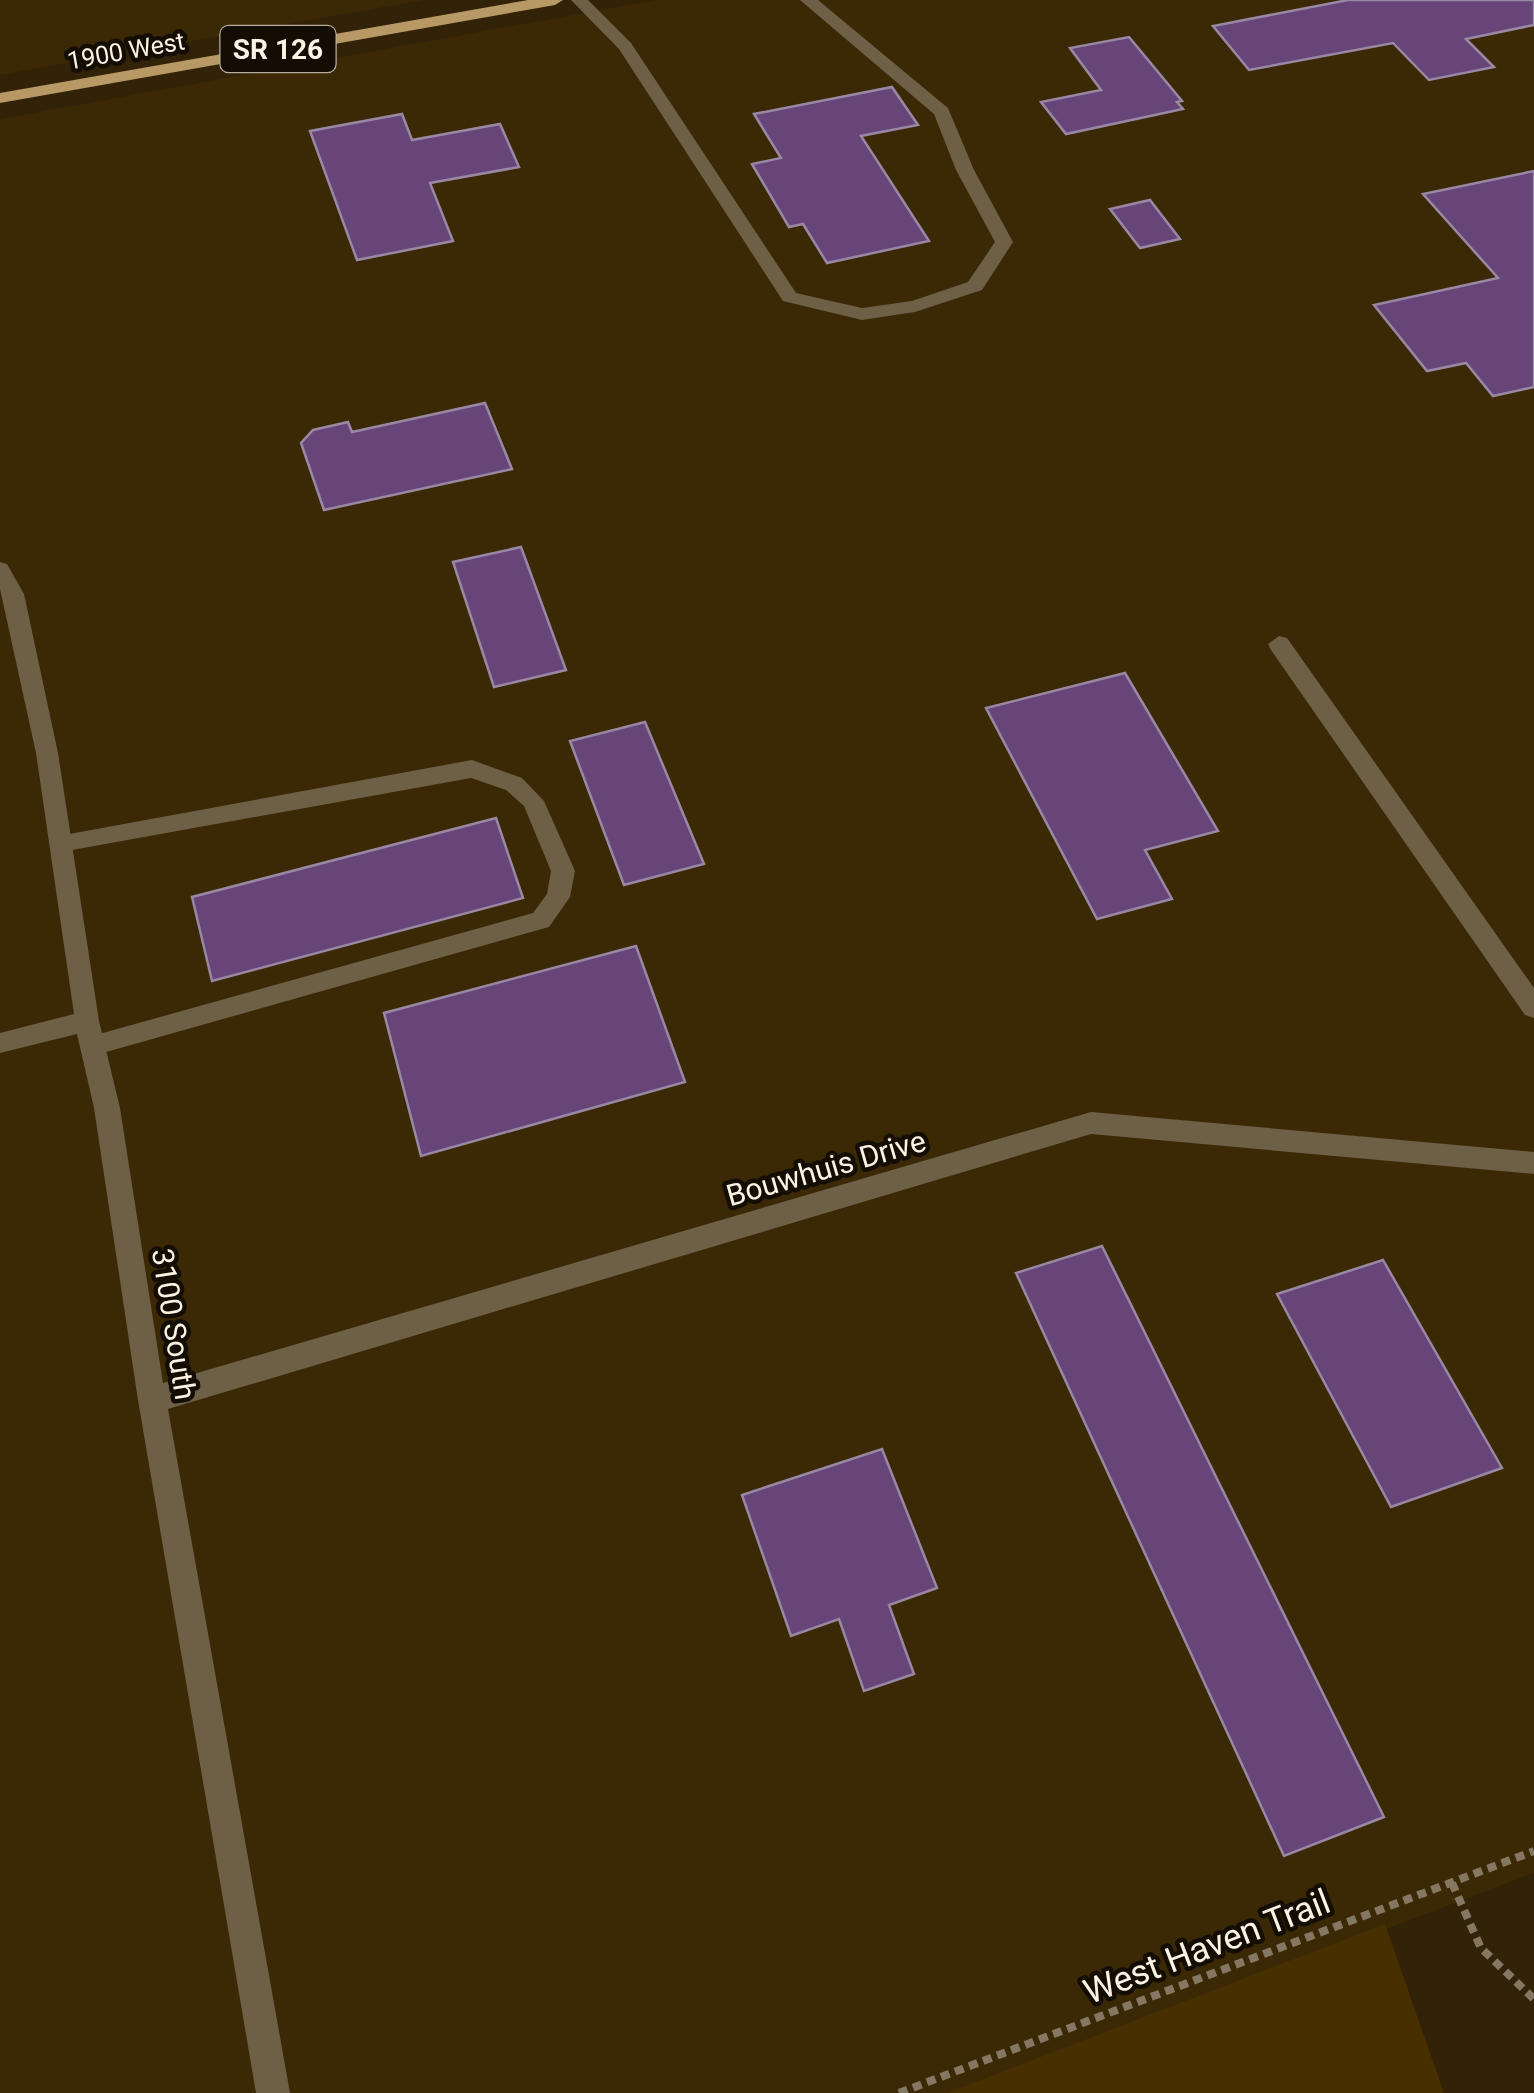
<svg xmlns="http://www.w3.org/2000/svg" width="1534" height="2093" viewBox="0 0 1534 2093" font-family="Roboto,sans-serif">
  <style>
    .built { fill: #3b2805 }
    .green { fill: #472f00 }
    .building { fill: #674579; stroke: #9988a4; stroke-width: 2.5 }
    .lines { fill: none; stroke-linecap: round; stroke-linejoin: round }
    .path { stroke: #857862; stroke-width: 8; stroke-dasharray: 9 6; stroke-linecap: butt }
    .service { fill: #6e5f47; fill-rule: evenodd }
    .minor { fill: #6e5f47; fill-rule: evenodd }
    .primary { fill: #b89865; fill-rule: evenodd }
    .labels { text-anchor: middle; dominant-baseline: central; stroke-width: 9; stroke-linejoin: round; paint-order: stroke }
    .far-street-label { font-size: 25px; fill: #fdf3e4; stroke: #130d04 }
    .shield { fill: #130d04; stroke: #b7aea1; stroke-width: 2.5 }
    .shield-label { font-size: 28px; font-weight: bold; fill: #fdf3e4 }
    .street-label { font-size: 30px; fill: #fdf3e4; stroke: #130d04 }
    .near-street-label { font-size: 35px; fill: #fdf3e4; stroke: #130d04 }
  </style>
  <rect width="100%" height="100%" fill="#312208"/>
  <g class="built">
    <polygon points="0,0 424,0 0,75"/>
    <polygon points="655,0 1534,0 1534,1873 954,2093 0,2093 0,119"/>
  </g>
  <polygon class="green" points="1385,1924 1444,2093 947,2093"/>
  <g class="building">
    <polygon points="1348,0 1534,0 1534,25 1466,39 1494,67 1429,80 1393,43 1249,70 1213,26"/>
    <polygon points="1129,37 1182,101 1177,102 1183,109 1066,134 1041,102 1101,90 1070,48"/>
    <polygon points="892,87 918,125 861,136 929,241 827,263 803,224 789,227 752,164 781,158 754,114"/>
    <polygon points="402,114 412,140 500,124 519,167 430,183 453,241 357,260 310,131"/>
    <polygon points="1534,171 1534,387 1493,396 1466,363 1427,371 1374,305 1498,278 1423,194"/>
    <polygon points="1150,200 1180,239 1140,248 1110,209"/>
    <polygon points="485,403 512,469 324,510 301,443 313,430 348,422 352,432"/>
    <polygon points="521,547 566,670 494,687 453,562"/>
    <polygon points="1125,673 1218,831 1145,850 1172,899 1097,919 986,708"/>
    <polygon points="645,722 704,864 624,885 570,741"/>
    <polygon points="496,818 523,898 212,981 192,897"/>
    <polygon points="636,946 685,1082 421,1156 384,1013"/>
    <polygon points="1102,1246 1384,1817 1284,1856 1016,1273"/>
    <polygon points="1383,1260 1502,1468 1391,1507 1277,1294"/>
    <polygon points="882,1449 937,1588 889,1605 914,1674 864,1691 839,1619 791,1636 742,1495"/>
  </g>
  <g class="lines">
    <g class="path">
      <polyline points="1452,1883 1481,1948 1534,1999"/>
      <polyline points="899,2093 1534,1851"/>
    </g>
    <g class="service">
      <polygon points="571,0 588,0 631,43 796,293 862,308 912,301 968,282 995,242 956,170 934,114 800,0 818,0 948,108 974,170 1013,242 982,290 915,312 862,320 783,301 619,49"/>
      <polygon points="1279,636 1287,638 1534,988 1534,1018 1525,1015 1271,650 1268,644"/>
      <polygon points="472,760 522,778 544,801 575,871 570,897 549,927 92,1056 83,1053 80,1046 83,1039 92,1036 533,913 547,894 551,871 524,806 506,790 471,778 61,852 53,849 49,843 53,837"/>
    </g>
    <polygon class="minor" points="0,562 7,564 24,594 58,753 99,1021 120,1108 163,1383 1091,1112 1534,1152 1534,1174 1091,1134 168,1409 290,2093 256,2093 138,1400 94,1108 77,1034 0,1053 0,1033 74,1014 36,753 0,589"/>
    <polygon class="primary" points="528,0 563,0 555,5 0,103 0,93"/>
  </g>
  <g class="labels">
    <g class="far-street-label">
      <text transform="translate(126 51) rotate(-10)">1900 West</text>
    </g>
    <rect class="shield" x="220.5" y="26" width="115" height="46" rx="8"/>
    <g class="shield-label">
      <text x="278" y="49">SR 126</text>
    </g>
    <g class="street-label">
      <text transform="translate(826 1168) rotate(-16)">Bouwhuis Drive</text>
      <text transform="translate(174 1324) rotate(81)">3100 South</text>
    </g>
    <g class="near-street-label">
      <text transform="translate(1207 1947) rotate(-21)">West Haven Trail</text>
    </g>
  </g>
</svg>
